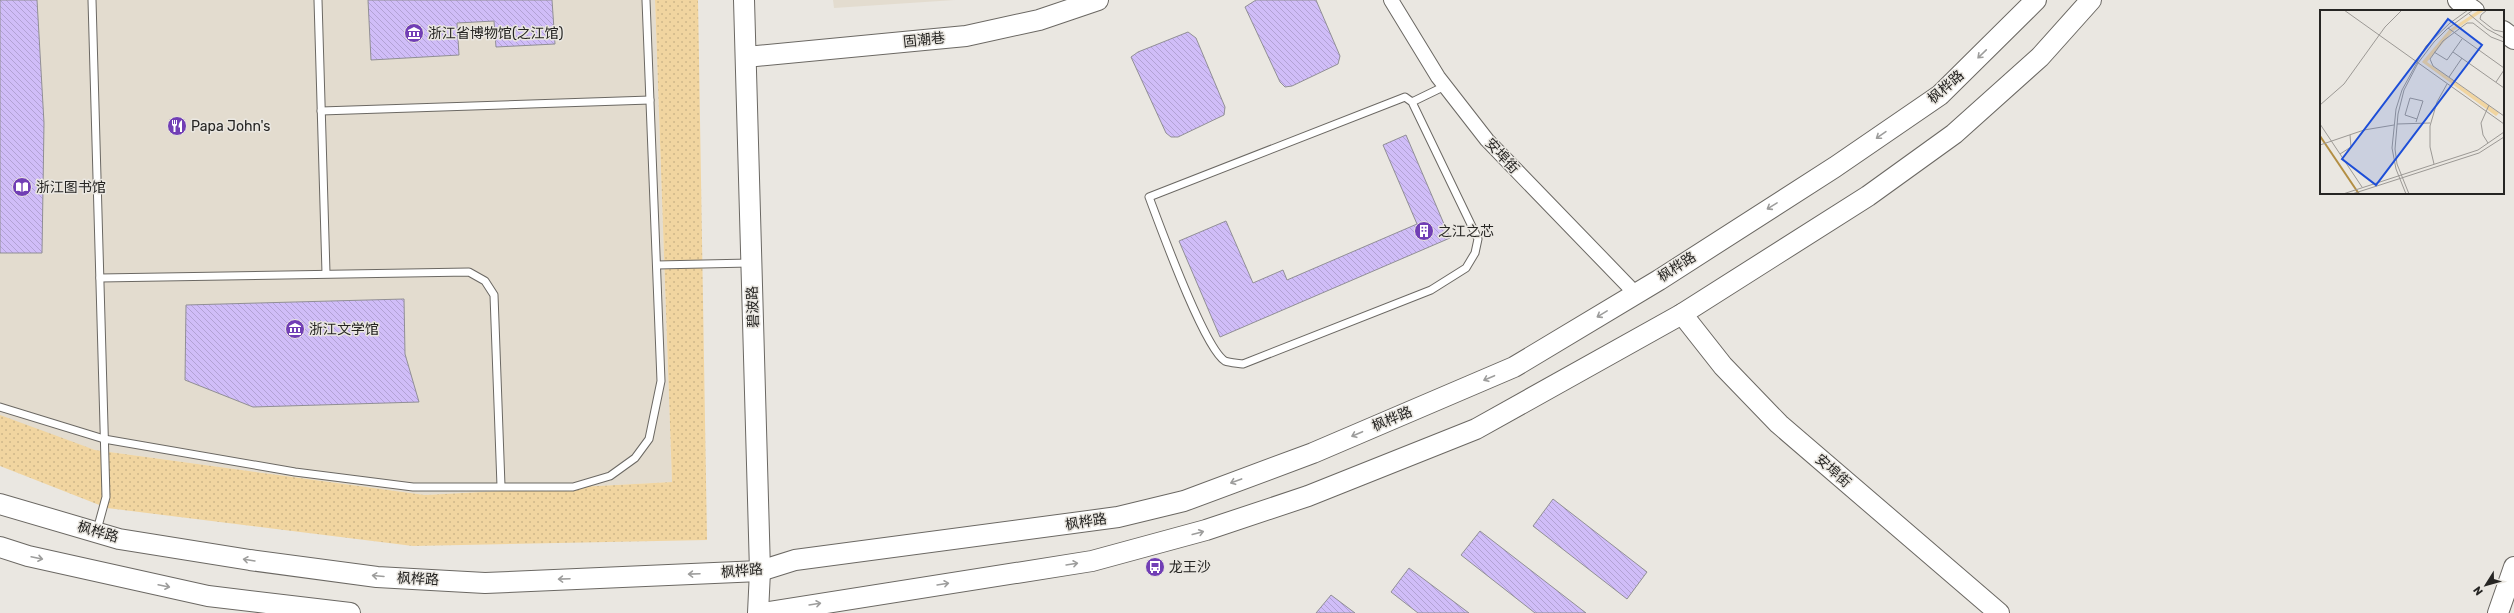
<svg xmlns="http://www.w3.org/2000/svg" width="2514" height="613" viewBox="0 0 2514 613" font-family="Rubik,'Noto Sans SC',sans-serif">
  <style>
    .built { fill: #e3dccf }
    .grass { fill: url(#grass-dots) }
    .building { fill: url(#building-back-hatch); stroke: #918f95 }
    .lines { fill: none; stroke-linecap: round; stroke-linejoin: round }
    .lane-casing { stroke: #6b6863; stroke-width: 9 }
    .street-casing { stroke: #6b6863; stroke-width: 16 }
    .secondary-casing { stroke: #6b6863; stroke-width: 22 }
    .lane { stroke: #fff; stroke-width: 7 }
    .street { stroke: #fff; stroke-width: 14 }
    .secondary { stroke: #fff; stroke-width: 20 }
    .oneway { stroke: #9d9d9c }
    .labels { text-anchor: middle; dominant-baseline: central; stroke-width: 3; stroke-linejoin: round; paint-order: stroke }
    .poi-label { font-size: 14px; fill: #262523; stroke: #eae7e1; text-anchor: start }
    .street-label { font-size: 14px; fill: #262523; stroke: #eae7e1 }
    .inset-river { fill: none; stroke: #b38e43; stroke-width: 2 }
    .inset-road { fill: none; stroke: #9c9995; stroke-width: 1 }
    .view { fill: #1d4ed8; fill-opacity: 0.15; stroke: #1d4ed8; stroke-width: 2 }
    .inset-edge { fill: none; stroke: #262523; stroke-width: 2 }
  </style>
  <defs>
    <pattern id="grass-dots" width="8" height="8" patternUnits="userSpaceOnUse"><rect width="8" height="8" fill="#f1d5a0"/><path d="M2 2h.1M6 6h.1" fill="none" stroke="#ceb78a" stroke-width="1.8" stroke-linecap="round"/></pattern>
    <pattern id="building-back-hatch" width="6" height="6" patternUnits="userSpaceOnUse"><rect width="6" height="6" fill="#d0bdf8"/><path d="M-1 5l2 2M0 0l6 6M5-1l2 2" fill="none" stroke="#b2a2d4"/></pattern>
  </defs>
  <rect width="100%" height="100%" fill="#eae7e1"/>
  <g class="built">
    <polygon points="0,0 655,0 672,482 425,495 95,450 0,418"/>
    <polygon points="833,0 955,0 834,8"/>
  </g>
  <polygon class="grass" points="655,0 698,0 707,540 413,546 107,508 0,466 0,415 95,450 425,495 672,482"/>
  <g class="building">
    <polygon points="0,0 37,0 44,123 42,253 0,253"/>
    <polygon points="368,0 552,0 555,44 496,47 494,21 457,23 459,55 371,60"/>
    <polygon points="1256,0 1316,0 1340,56 1338,64 1292,86 1285,87 1280,82 1245,7"/>
    <polygon points="1188,32 1196,38 1225,107 1224,115 1178,137 1171,137 1166,133 1131,57 1138,52"/>
    <polygon points="1406,135 1450,238 1220,337 1179,241 1226,221 1253,283 1283,270 1287,280 1417,224 1383,145"/>
    <polygon points="404,299 405,354 419,402 253,407 185,380 186,305"/>
    <polygon points="1553,499 1647,572 1627,599 1533,526"/>
    <polygon points="1480,531 1586,613 1535,613 1461,555"/>
    <polygon points="1409,568 1469,613 1418,613 1391,592"/>
    <polygon points="1331,595 1355,613 1316,613"/>
  </g>
  <g class="lines">
    <defs>
      <g id="lane">
        <polyline points="92,0 106,497 97,530"/>
        <polyline points="318,0 326,273"/>
        <path d="M1412,102L1405,97L1149,197C1160,226 1204,348 1225,361C1230,363 1238,363 1243,364L1431,290L1466,268L1475,253L1478,239L1412,102L1445,86"/>
        <polyline points="321,111 650,100"/>
        <polyline points="657,265 750,263"/>
        <polyline points="100,278 469,272 485,281 494,295 501,486"/>
        <polyline points="0,407 104,439 295,472 413,487 573,487 610,476 635,458 649,439 661,381 646,0"/>
      </g>
      <polyline id="street" points="1391,0 1438,77 1487,140 1636,294"/>
      <g id="secondary">
        <polyline points="744,0 760,571 758,613"/>
        <polyline points="2458,0 2474,11"/>
        <polyline points="2503,31 2514,39"/>
        <polyline points="746,57 966,36 1039,20 1098,0"/>
        <polyline points="1682,314 1723,366 1779,424 1999,613"/>
        <polyline points="0,504 119,539 250,560 377,577 485,583 760,571 795,560 1118,517 1184,501 1313,453 1514,367 1659,280 1835,167 1940,95 2036,0"/>
        <polyline points="0,547 28,556 208,596 350,613"/>
        <polyline points="763,613 1092,561 1206,530 1308,496 1476,429 1682,314 1868,196 1954,134 2040,57 2091,0"/>
        <polyline points="2498,613 2514,567"/>
      </g>
    </defs>
    <use href="#lane" class="lane-casing"/>
    <use href="#street" class="street-casing"/>
    <use href="#secondary" class="secondary-casing"/>
    <use href="#lane" class="lane"/>
    <use href="#street" class="street"/>
    <use href="#secondary" class="secondary"/>
  </g>
  <defs><path id="oneway-shaft" d="M-6 0H5M1.5-3L5.5 0L1.5 3" fill="none" stroke-width="1.6" stroke-linecap="round" stroke-linejoin="round"/></defs>
  <g class="oneway">
    <use href="#oneway-shaft" transform="translate(1982 54) rotate(136)"/>
    <use href="#oneway-shaft" transform="translate(1881 135) rotate(145)"/>
    <use href="#oneway-shaft" transform="translate(1772 206) rotate(148)"/>
    <use href="#oneway-shaft" transform="translate(1602 314) rotate(149)"/>
    <use href="#oneway-shaft" transform="translate(1489 378) rotate(157)"/>
    <use href="#oneway-shaft" transform="translate(1357 434) rotate(157)"/>
    <use href="#oneway-shaft" transform="translate(1236 481) rotate(160)"/>
    <use href="#oneway-shaft" transform="translate(1198 533) rotate(-15)"/>
    <use href="#oneway-shaft" transform="translate(37 558) rotate(12)"/>
    <use href="#oneway-shaft" transform="translate(249 560) rotate(-171)"/>
    <use href="#oneway-shaft" transform="translate(1072 564) rotate(-9)"/>
    <use href="#oneway-shaft" transform="translate(694 574) rotate(178)"/>
    <use href="#oneway-shaft" transform="translate(378 576) rotate(-175)"/>
    <use href="#oneway-shaft" transform="translate(564 579) rotate(178)"/>
    <use href="#oneway-shaft" transform="translate(943 584) rotate(-9)"/>
    <use href="#oneway-shaft" transform="translate(164 586) rotate(12)"/>
    <use href="#oneway-shaft" transform="translate(815 604) rotate(-9)"/>
  </g>
  <defs>
    <symbol id="museum-disc" viewBox="-11 -11 22 22"><circle r="9.5" fill="#713eb5" stroke="#eae7e1"/><path d="M0-6L6-3V-2H-6V-3ZM-5-1h2V3h-2ZM-1-1h2V3h-2ZM3-1h2V3H3ZM-6 4H6V6H-6Z" fill="#fff"/></symbol>
    <symbol id="restaurant-disc" viewBox="-11 -11 22 22"><circle r="9.5" fill="#713eb5" stroke="#eae7e1"/><path d="M-5-6h1v4h1v-4h1v4h1v-4h1v5L-1.5 .5V6h-2V.5L-5-1ZM5-6V6H3V1.5H1.5Q1.5-4 5-6Z" fill="#fff"/></symbol>
    <symbol id="library-disc" viewBox="-11 -11 22 22"><circle r="9.5" fill="#713eb5" stroke="#eae7e1"/><path d="M-6-4Q-3-5.5-.7-3.5V5Q-3 3-6 4ZM6-4Q3-5.5 .7-3.5V5Q3 3 6 4Z" fill="#fff"/></symbol>
    <symbol id="building-disc" viewBox="-11 -11 22 22"><circle r="9.5" fill="#713eb5" stroke="#eae7e1"/><path d="M-4-6H4V6H1V3H-1V6H-4ZM-2.5-4.3h1.7v1.8h-1.7ZM.8-4.3h1.7v1.8H.8ZM-2.5-1h1.7V.8h-1.7ZM.8-1h1.7V.8H.8Z" fill="#fff"/></symbol>
    <symbol id="bus-disc" viewBox="-11 -11 22 22"><circle r="9.5" fill="#713eb5" stroke="#eae7e1"/><path d="M-5-6H5V4H4V6H2V4H-2V6H-4V4H-5ZM-3.5-4V0h7V-4ZM-3.5 1.2v1.5H-2V1.2ZM2 1.2v1.5H3.5V1.2Z" fill="#fff"/></symbol>
  </defs>
  <g fill-rule="evenodd">
    <use href="#museum-disc" x="403" y="22" width="22" height="22"/>
    <use href="#restaurant-disc" x="166" y="115" width="22" height="22"/>
    <use href="#library-disc" x="11" y="176" width="22" height="22"/>
    <use href="#building-disc" x="1413" y="220" width="22" height="22"/>
    <use href="#museum-disc" x="284" y="318" width="22" height="22"/>
    <use href="#bus-disc" x="1144" y="556" width="22" height="22"/>
  </g>
  <g class="labels">
    <g class="poi-label">
      <text x="428" y="33">浙江省博物馆(之江馆)</text>
      <text x="191" y="126">Papa John's</text>
      <text x="36" y="187">浙江图书馆</text>
      <text x="1438" y="231">之江之芯</text>
      <text x="309" y="329">浙江文学馆</text>
      <text x="1169" y="567">龙王沙</text>
    </g>
    <g class="street-label">
      <text transform="translate(924 40) rotate(-6)">固潮巷</text>
      <text transform="translate(1946 87) rotate(-41)">枫桦路</text>
      <text transform="translate(1502 156) rotate(47)">安埠街</text>
      <text transform="translate(1677 267) rotate(-33)">枫桦路</text>
      <text transform="translate(753 307) rotate(-92)">碧波路</text>
      <text transform="translate(1392 419) rotate(-23)">枫桦路</text>
      <text transform="translate(1833 471) rotate(41)">安埠街</text>
      <text transform="translate(1086 522) rotate(-9)">枫桦路</text>
      <text transform="translate(98 532) rotate(16)">枫桦路</text>
      <text transform="translate(742 571) rotate(-5)">枫桦路</text>
      <text transform="translate(418 579) rotate(3)">枫桦路</text>
    </g>
  </g>
  <g transform="translate(2320 10)">
    <rect width="184" height="184" fill="#eae7e1"/>
    <path d="M159,0H165L133,21L107,52L179,103L176,106L102,52L129,20Z" fill="#f1d5a0"/>
    <path class="inset-river" d="M0,126L39,184"/>
    <path class="inset-road" d="M24,0L184,114M167,0L161,5L160,9L174,20L184,22M149,4L167,19L184,28M128,18L184,58M184,32L171,27L153,13H147L123,31L110,49L113,56L184,106M114,42L127,50L142,29M133,42L184,78M129,67L142,48M176,72L184,60M0,95L24,74L65,17L82,0M96,112L97,109L85,105L90,88L103,91L97,109M0,114L42,177M77,114L110,113M168,133L163,125L161,113L169,95M0,135L44,120L74,115M20,144L31,137L30,125M114,154L110,137V116L117,92L127,74M23,184L158,140L184,122M32,184L159,143L184,127M86,184L76,159L72,138L76,99L82,80L106,36L130,13L148,0M89,184L77,154L75,139L78,104L84,80L98,53L114,32L127,19L153,0"/>
    <path class="view" d="M128,9L162,35L56,175L22,149Z"/>
    <rect width="184" height="184" class="inset-edge"/>
  </g>
  <g transform="translate(2486 585) rotate(233)" stroke="#eae7e1" stroke-width="3" paint-order="stroke">
  <path d="M0-3L7 15L0 10L-7 15Z" fill="#262523"/>
  <text y="-6" font-size="11" font-weight="bold" text-anchor="middle" fill="#262523">N</text>
  </g>
</svg>
